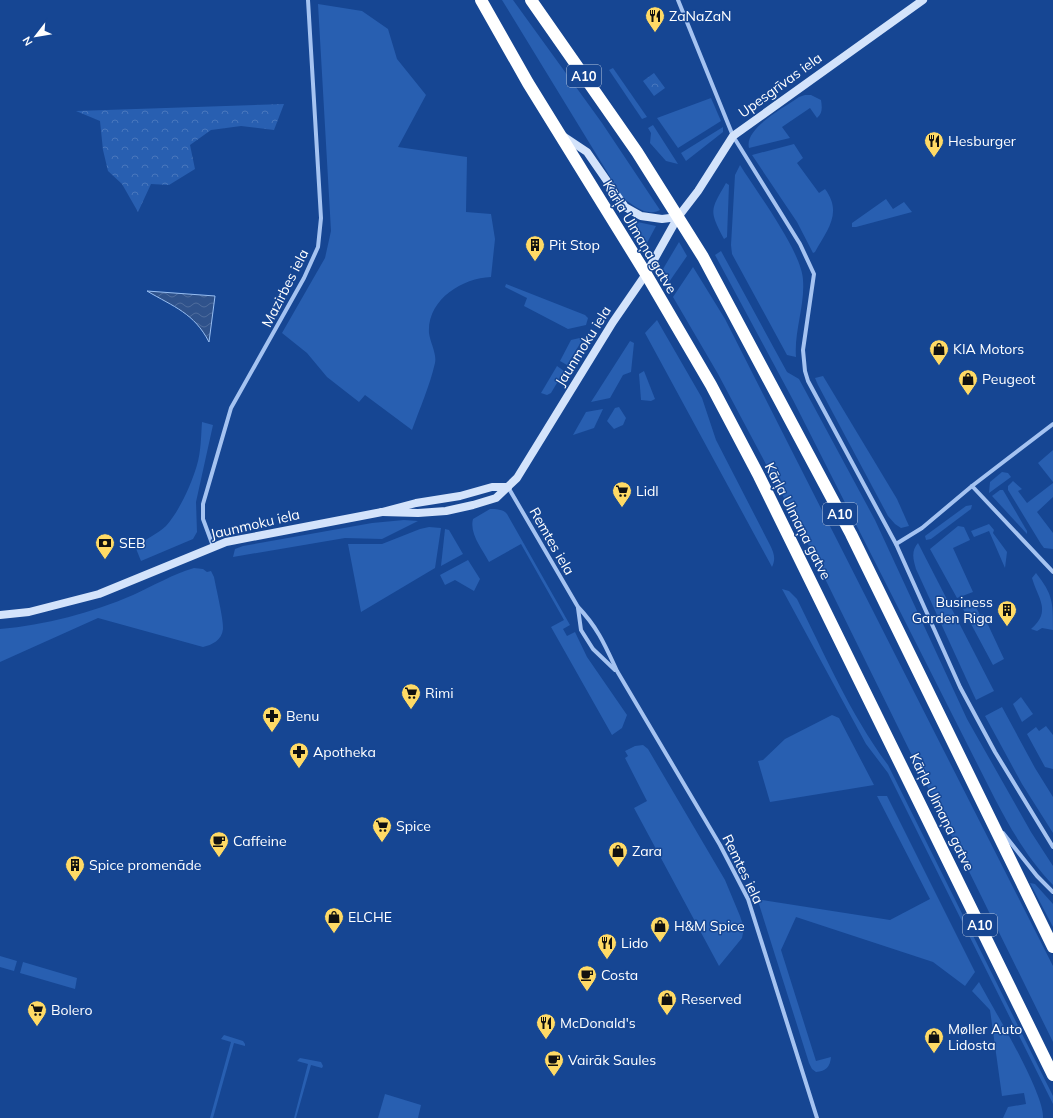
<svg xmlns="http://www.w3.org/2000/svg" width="1053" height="1118" viewBox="0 0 1053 1118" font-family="Mulish,sans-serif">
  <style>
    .green { fill: #285fb1 }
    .forest { fill: url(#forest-crowns) }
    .water { fill: url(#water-waves); stroke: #97bef3 }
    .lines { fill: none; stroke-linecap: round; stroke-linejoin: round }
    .street { stroke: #a5c3f1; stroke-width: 4 }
    .secondary { stroke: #d3e3fb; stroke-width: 8 }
    .highway { stroke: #fff; stroke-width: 12 }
    .labels { text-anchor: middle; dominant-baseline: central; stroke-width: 3; stroke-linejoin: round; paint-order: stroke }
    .shield { fill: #164693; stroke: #b9c8df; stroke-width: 1 }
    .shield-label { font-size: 13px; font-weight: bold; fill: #fff }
    .poi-label { font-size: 14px; fill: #fff; stroke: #164693; text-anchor: start }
    .street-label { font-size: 14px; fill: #fff; stroke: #164693 }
  </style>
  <defs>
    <pattern id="forest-crowns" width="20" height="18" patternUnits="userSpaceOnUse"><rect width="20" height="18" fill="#285fb1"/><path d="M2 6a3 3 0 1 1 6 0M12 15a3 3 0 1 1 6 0" fill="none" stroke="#4877bd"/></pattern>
    <pattern id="water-waves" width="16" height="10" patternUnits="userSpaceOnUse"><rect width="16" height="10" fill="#2f528b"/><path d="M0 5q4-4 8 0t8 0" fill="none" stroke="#4e6c9c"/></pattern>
  </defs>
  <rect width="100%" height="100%" fill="#164693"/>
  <g class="green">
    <path d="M502,0H513L602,123L660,210C647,217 634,206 623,198Z"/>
    <path d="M318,4L362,11L388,29L397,59L426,95L398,147L467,157L466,212L491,214L495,239L491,277C462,278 427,300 429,333C430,342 437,354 435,363C430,385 420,408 412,430L365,395L359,402L327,377L307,353L282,333L325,258L331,231Z"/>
    <polygon points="613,68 647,117 642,119 609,70"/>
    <path d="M805,95H811L821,100C822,107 823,113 817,118L810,108L782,127L790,138L749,148C744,128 784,108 799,97Z"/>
    <polygon points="711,98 721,121 678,148 657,118"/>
    <polygon points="653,125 678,164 666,161 650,143 651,133 648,128"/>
    <polygon points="723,127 723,132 686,161 681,153"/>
    <path d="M794,144L803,158L797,163L819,193L825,189C843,213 827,230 815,252L813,253L797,222L752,155Z"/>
    <path d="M740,165C756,191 802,252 803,280C805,306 794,331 796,357L787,355L732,254L731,245L735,175Z"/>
    <path d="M726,183L729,185L727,237L724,239C709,210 710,211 726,183Z"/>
    <polygon points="886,199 893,209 904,202 912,212 856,227 852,227 852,223"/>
    <polygon points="633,221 656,226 647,243 643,242 632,223"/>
    <polygon points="679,242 687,256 667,285 660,274"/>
    <path d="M721,251L787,372L799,379L875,520L967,719L1031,832L1053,866V885C1029,860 1011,830 995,799L793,400L715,255Z"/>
    <polygon points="693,267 725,319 1053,966 1053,1042 803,534 718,374 673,297"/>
    <polygon points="506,284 585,315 588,318 586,325 568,329 524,306 527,298 505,287"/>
    <path d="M657,320L702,398L716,440L770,545C774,553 776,559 772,567L645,333Z"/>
    <polygon points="584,337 567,365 560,361 571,340"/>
    <polygon points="630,341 634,343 631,372 623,375 610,398 591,402"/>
    <polygon points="557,366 564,371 551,393 547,395 541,393"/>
    <polygon points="644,371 655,399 651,401 641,400 639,374"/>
    <polygon points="823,376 897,499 909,526 901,528 895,524 888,516 818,385 815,378"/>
    <polygon points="619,407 626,418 623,425 614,429 607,421 615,408"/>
    <polygon points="603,409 594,428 573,435 586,412"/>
    <path d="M202,422L213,425L196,502L197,532L193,539L141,561L135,546C145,540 157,534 166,526C180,510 191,485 197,465C201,452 201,436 202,422Z"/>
    <polygon points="1053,450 1053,482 1038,463"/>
    <polygon points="1002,472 1008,473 1011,477 989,493 990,482"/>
    <polygon points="1013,481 1022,489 1018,491 1027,503 1053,483 1053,497 1037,512 1053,533 1053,549 1044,548 1041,544 1008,490 1008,486"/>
    <polygon points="1000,490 1003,490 1027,531 1027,534 992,496"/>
    <polygon points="972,505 971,509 931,539 926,540 925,536 966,506"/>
    <path d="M490,509C496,509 503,509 507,514L570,625L563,629L567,636L575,632L587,657L627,715L622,728L612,735L551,627L564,620L521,544L489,562C483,550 469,534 473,519Z"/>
    <polygon points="404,520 418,521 382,539 345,538 233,557 235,549 243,546 372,523"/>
    <polygon points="989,524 994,530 993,533 1007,552 1005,568 989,531 974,537 971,531"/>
    <polygon points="958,526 964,527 970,540 953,548 973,592 957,598 930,549"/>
    <polygon points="429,527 441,528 435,568 361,612 348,544 382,544 420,529"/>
    <polygon points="445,529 449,530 463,554 441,566"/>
    <path d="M918,543L994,691L976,700L916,569C913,559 911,551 918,543Z"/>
    <polygon points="468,560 480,579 474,591 455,580 445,585 440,575"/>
    <path d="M194,568L203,569L207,572L211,571L214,577C216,588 224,621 223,629C222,640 212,645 203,647L98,618L0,662V629C45,625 92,613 133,595C153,586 173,574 194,568Z"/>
    <path d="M1036,573C1053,595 1053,601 1053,630L1042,628L1037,631L1031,629C1052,611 1038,599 1032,578Z"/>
    <path d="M782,589L789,591L797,599C825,655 850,714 888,765L1053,1096V1104L888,773L866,744Z"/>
    <polygon points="975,605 980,615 983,614 1004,659 993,665 963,609"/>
    <polygon points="1021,697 1033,714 1022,722 1013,704"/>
    <polygon points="1002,707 1035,768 1053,797 1053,833 1022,784 985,716"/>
    <polygon points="832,715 839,718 874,785 770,802 758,761 763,760 785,739"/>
    <polygon points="1046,726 1053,735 1053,769 1045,767 1027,734 1036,727 1039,731"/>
    <polygon points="643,745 648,749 725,880 740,916 744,928 742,938 719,966 634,808 647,801 625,758 628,756 625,751 635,746"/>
    <path d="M877,796H887L975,972L965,986L933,962L796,917L781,950L816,1061L831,1057C830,1067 826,1071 816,1072L812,1069L809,1063L758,901L762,900L890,920L930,899Z"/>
    <polygon points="1030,883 1035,884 1053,904 1053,927"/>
    <polygon points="0,956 17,961 14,971 0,967"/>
    <polygon points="23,962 77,978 75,989 20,973"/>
    <path d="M979,982C993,1008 1045,1094 1043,1118H1003L1008,1107L1026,1104L1024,1093L1002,1096L990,1010L972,991Z"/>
    <polygon points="224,1035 243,1041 245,1044 245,1046 234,1043 213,1118 210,1118 231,1042 221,1039"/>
    <polygon points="300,1058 321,1062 323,1066 322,1068 311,1065 296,1118 294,1118 308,1064 297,1061"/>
    <polygon points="385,1094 421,1105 418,1118 378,1118"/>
  </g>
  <g class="forest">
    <polygon points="654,73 665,88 654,96 643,81"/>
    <polygon points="284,104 274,130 241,126 211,130 190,145 195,169 169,185 151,184 138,212 122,184 108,171 103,150 100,121 76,111"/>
  </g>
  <path class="water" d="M147,291L215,296L209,342C194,313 174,307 147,291Z"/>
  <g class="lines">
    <g class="street">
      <polyline points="678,0 733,136 800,244 814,274 803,350 805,371 808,381 896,544 960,687 995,752 1053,847"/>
      <polyline points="972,486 1053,572"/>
      <path d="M508,487L578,607C598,628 605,645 617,671L720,845L748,899L817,1118"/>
      <polyline points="896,544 922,528 972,486 1053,424"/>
      <polyline points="213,546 203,519 203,504 231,408 304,278 318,247 321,218 308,0"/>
      <polyline points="578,608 581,630 593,649 615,670"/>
      <polyline points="1003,833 1037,876 1053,892"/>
    </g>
    <g class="secondary">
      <polyline points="563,136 587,152 625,207 641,216 662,219 678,217"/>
      <polyline points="382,512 418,513 446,511 473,505 496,498 517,478 613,322 646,274 678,217 698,191 733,136 923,0"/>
      <polyline points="0,615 29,612 99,594 226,542 382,512 416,503 460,496 492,487 508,487"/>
    </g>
    <g class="highway">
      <polyline points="481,0 528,83 646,274 711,385 759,476 1053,1075"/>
      <polyline points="531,0 637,152 703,257 851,534 1053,947"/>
    </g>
  </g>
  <defs>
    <symbol id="restaurant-pin" viewBox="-11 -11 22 30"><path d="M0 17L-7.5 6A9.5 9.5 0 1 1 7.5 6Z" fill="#ffda65" stroke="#164693"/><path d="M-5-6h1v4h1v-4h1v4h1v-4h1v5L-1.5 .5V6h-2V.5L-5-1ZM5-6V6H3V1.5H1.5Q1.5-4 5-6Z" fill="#111"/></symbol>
    <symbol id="building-pin" viewBox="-11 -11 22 30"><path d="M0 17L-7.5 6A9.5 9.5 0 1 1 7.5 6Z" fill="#ffda65" stroke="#164693"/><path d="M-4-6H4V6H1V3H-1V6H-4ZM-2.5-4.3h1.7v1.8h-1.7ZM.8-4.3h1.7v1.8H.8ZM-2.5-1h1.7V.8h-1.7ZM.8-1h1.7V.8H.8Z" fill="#111"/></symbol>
    <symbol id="shop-pin" viewBox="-11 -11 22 30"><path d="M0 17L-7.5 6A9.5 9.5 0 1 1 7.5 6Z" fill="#ffda65" stroke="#164693"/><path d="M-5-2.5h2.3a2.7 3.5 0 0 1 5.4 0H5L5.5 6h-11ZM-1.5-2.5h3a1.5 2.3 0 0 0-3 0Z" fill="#111"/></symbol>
    <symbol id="supermarket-pin" viewBox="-11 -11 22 30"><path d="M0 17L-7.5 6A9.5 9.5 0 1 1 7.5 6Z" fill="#ffda65" stroke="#164693"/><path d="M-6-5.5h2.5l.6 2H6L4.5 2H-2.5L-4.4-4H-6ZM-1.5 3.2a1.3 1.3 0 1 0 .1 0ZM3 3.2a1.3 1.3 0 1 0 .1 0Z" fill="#111"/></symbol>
    <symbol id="bank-pin" viewBox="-11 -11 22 30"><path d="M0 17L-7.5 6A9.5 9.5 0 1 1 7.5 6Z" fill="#ffda65" stroke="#164693"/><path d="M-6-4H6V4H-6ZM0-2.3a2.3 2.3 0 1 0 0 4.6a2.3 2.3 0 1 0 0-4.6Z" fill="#111"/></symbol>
    <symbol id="pharmacy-pin" viewBox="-11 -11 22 30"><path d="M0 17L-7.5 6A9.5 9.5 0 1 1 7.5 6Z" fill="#ffda65" stroke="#164693"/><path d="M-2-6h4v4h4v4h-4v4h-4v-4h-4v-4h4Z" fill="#111"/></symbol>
    <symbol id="cafe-pin" viewBox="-11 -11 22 30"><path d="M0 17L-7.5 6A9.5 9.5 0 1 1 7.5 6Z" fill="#ffda65" stroke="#164693"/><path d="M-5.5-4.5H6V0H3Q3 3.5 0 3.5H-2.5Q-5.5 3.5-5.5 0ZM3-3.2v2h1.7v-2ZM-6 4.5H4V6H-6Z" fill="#111"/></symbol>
  </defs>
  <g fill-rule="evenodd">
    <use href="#restaurant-pin" x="644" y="5" width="22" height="30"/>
    <use href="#restaurant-pin" x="923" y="130" width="22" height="30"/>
    <use href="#building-pin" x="524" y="234" width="22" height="30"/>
    <use href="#shop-pin" x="928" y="338" width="22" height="30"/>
    <use href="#shop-pin" x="957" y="368" width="22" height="30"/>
    <use href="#supermarket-pin" x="611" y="480" width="22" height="30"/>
    <use href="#bank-pin" x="94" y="532" width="22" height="30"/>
    <use href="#building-pin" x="996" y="599" width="22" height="30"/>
    <use href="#supermarket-pin" x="400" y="682" width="22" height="30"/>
    <use href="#pharmacy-pin" x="261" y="705" width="22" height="30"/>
    <use href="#pharmacy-pin" x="288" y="741" width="22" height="30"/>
    <use href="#supermarket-pin" x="371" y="815" width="22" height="30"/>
    <use href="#cafe-pin" x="208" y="830" width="22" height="30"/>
    <use href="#shop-pin" x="607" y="840" width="22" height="30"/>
    <use href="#building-pin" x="64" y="854" width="22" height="30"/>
    <use href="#shop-pin" x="323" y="906" width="22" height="30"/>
    <use href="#shop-pin" x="649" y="915" width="22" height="30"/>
    <use href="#restaurant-pin" x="596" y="932" width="22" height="30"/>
    <use href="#cafe-pin" x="576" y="964" width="22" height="30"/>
    <use href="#shop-pin" x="656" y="988" width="22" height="30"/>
    <use href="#supermarket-pin" x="26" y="999" width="22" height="30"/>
    <use href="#restaurant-pin" x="535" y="1012" width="22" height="30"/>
    <use href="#shop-pin" x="923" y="1026" width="22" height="30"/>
    <use href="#cafe-pin" x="543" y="1049" width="22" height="30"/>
  </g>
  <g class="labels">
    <g class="shield">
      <rect x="567" y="65" width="34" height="22" rx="3"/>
      <rect x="823" y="503" width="34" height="22" rx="3"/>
      <rect x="963" y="914" width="34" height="22" rx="3"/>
    </g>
    <g class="shield-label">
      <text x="584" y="76">A10</text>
      <text x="840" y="514">A10</text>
      <text x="980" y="925">A10</text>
    </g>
    <g class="poi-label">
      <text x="669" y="16">ZaNaZaN</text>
      <text x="948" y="141">Hesburger</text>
      <text x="549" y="245">Pit Stop</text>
      <text x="953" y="349">KIA Motors</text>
      <text x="982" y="379">Peugeot</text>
      <text x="636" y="491">Lidl</text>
      <text x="119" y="543">SEB</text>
      <text x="993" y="602" text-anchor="end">Business<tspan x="993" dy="16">Garden Riga</tspan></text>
      <text x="425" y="693">Rimi</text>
      <text x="286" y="716">Benu</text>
      <text x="313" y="752">Apotheka</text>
      <text x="396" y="826">Spice</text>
      <text x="233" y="841">Caffeine</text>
      <text x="632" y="851">Zara</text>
      <text x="89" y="865">Spice promenāde</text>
      <text x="348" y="917">ELCHE</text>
      <text x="674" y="926">H&amp;M Spice</text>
      <text x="621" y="943">Lido</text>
      <text x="601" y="975">Costa</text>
      <text x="681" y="999">Reserved</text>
      <text x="51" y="1010">Bolero</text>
      <text x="560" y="1023">McDonald's</text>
      <text x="948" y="1029">Møller Auto<tspan x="948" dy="16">Lidosta</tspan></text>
      <text x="568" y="1060">Vairāk Saules</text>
    </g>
    <g class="street-label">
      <text transform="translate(780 85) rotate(-36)">Upesgrīvas iela</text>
      <text transform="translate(640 237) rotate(59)">Kārļa Ulmaņa gatve</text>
      <text transform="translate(285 288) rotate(-63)">Mazirbes iela</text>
      <text transform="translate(583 346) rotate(-58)">Jaunmoku iela</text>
      <text transform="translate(798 521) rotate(63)">Kārļa Ulmaņa gatve</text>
      <text transform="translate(255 524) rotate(-13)">Jaunmoku iela</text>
      <text transform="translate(552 541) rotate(60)">Remtes iela</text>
      <text transform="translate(942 812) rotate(64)">Kārļa Ulmaņa gatve</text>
      <text transform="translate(743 869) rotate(64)">Remtes iela</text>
    </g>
  </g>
  <g transform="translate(36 36) rotate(239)" stroke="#164693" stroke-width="3" paint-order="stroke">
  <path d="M0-3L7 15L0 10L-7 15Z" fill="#ffffff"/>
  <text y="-6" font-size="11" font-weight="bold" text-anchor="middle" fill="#ffffff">N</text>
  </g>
</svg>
